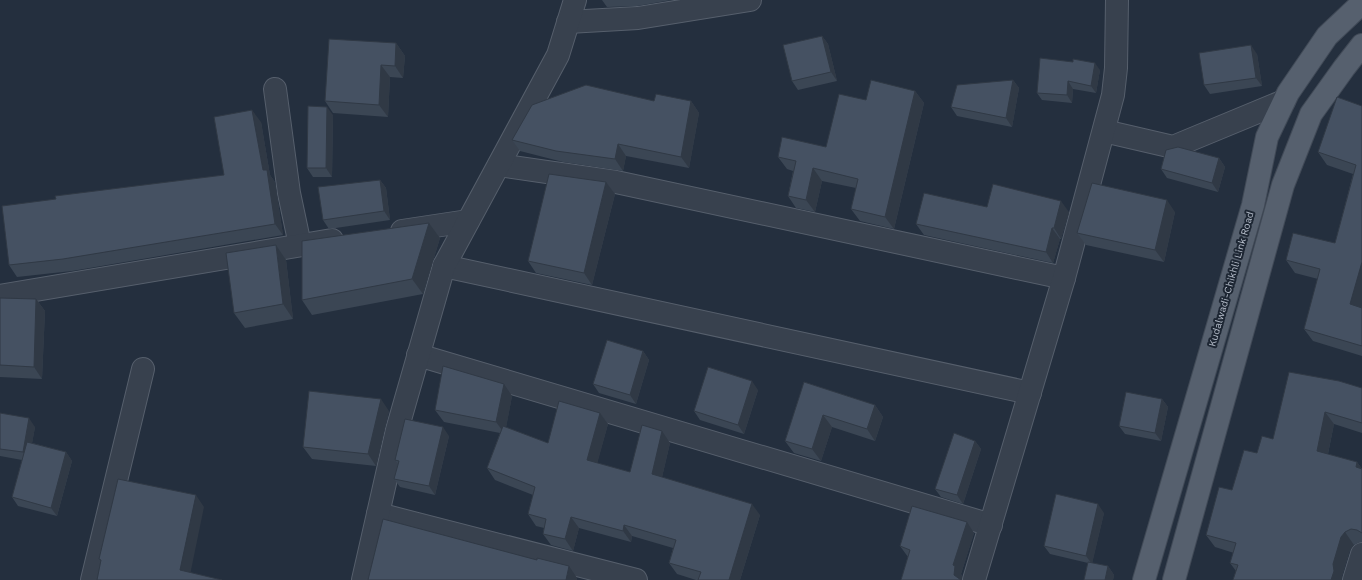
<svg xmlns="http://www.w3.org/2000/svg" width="1362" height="580" viewBox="0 0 1362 580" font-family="'Work Sans',sans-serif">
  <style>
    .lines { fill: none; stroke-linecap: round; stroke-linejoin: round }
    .minor-casing { stroke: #565f6c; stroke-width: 24 }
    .major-casing { stroke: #414a57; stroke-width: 24 }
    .minor { stroke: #38414e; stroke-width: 22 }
    .major { stroke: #56606e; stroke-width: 22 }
    .wall { fill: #3b4654 }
    .shaded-wall { fill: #303945 }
    .building { fill: #455162; stroke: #303945 }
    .labels { text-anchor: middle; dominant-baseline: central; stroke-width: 4; stroke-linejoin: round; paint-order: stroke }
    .street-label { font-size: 10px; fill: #b4bcc9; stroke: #1d2633 }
  </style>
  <rect width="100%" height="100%" fill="#242f3e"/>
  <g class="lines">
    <defs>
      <g id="minor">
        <polyline points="568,22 638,18 750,0"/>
        <polyline points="275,89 289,193 300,245"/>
        <polyline points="1104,131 1173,147 1284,101"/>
        <polyline points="499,165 616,182 1064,278"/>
        <polyline points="402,231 468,221"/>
        <polyline points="444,266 1030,393"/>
        <polyline points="0,296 332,240"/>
        <polyline points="418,355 991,525"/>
        <polyline points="378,514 636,580"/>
        <polyline points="92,580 143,369"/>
        <polyline points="363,580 397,430 444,266 558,55 575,0"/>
        <polyline points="974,580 1064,278 1113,95 1116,68 1117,0"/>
        <polyline points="1354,580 1362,554"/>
      </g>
      <g id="major">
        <polyline points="1144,580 1253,205 1267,137 1288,93 1327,36 1362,3"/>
        <polyline points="1174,580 1283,185 1311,114 1344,68 1362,45"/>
      </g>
    </defs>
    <use href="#minor" class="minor-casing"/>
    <use href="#major" class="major-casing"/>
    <use href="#minor" class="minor"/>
    <use href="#major" class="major"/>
  </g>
  <g class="wall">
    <polygon points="602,0 671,0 637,6 607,7"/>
    <polygon points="822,36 828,44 837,81 798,90 792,81"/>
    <polygon points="396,43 405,56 403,78 390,77 388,117 333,113 325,101"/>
    <polygon points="1257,54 1262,86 1210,94 1204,85"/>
    <polygon points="1100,70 1096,93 1073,89 1072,103 1042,100 1037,93"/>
    <polygon points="1013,80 1019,88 1012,127 957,116 951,107"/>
    <polygon points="915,91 924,103 894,229 860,221 851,209 856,188 822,181 815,212 796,208 788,196 793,171 787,169 778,157 826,147 866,100"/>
    <polygon points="654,101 691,101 699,113 689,168 626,156 623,171 563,162 520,151 512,140"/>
    <polygon points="1362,106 1362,356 1313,341 1304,329 1318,279 1295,273 1286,260 1335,243 1353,174 1327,165 1318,152"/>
    <polygon points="333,115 332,177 313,177 307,168"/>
    <polygon points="261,122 270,175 275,182 283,235 72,271 17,277 9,265 56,199 224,175"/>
    <polygon points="1219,158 1225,167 1218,192 1167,178 1161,169"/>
    <polygon points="380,180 386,188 390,220 329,229 323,220"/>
    <polygon points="606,182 615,194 592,285 536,273 528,261"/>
    <polygon points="987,207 1069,212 1061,239 1060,239 1053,263 924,235 916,224"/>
    <polygon points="1175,212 1164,262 1086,245 1077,233"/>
    <polygon points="429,223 440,238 423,294 312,315 302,300"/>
    <polygon points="276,245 286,260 293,319 245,328 234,313"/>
    <polygon points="0,298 36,299 45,311 42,379 0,377"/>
    <polygon points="643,351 649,360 636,404 599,393 593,384"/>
    <polygon points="804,382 875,405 883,417 875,441 832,427 821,461 794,453 785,441"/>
    <polygon points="1362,388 1362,433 1334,424 1328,454 1357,462 1362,469 1362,542 1360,542 1354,545 1350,550 1342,576 1342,580 1233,580 1236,571 1230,563 1234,553 1215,547 1206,535 1232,490 1257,453 1273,439"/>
    <polygon points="758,390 744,434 700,420 694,411"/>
    <polygon points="512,396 506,427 548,443 600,413 608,424 597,463 630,472 670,443 662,477 760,515 740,580 696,580 677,574 669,563 673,548 632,536 631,542 579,528 573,551 551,545 543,534 544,528 536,526 528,514 533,495 495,480 487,468 500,433 444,422 435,410"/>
    <polygon points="1162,399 1168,407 1161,441 1125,434 1119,426"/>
    <polygon points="389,411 376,466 312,459 303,447"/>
    <polygon points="0,413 35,427 32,443 66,452 72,461 57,516 18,506 12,497 22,460 0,456"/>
    <polygon points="449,436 435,495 400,487 394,479 398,464 395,460"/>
    <polygon points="975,441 981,449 963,504 941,497 935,489"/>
    <polygon points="1104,513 1092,563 1108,566 1114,575 1113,580 1084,580 1088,563 1050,554 1044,546"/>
    <polygon points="974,533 961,574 962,576 962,580 901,580 908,557 900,546"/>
  </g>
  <g class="shaded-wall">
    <polygon points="822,36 828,44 837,81 831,72"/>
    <polygon points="396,43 405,56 403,78 395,66"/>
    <polygon points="1251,45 1257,54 1262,86 1256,78"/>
    <polygon points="1095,63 1100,70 1096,93 1091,86"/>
    <polygon points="381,65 390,77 388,117 379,105"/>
    <polygon points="1013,80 1019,88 1012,127 1006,118"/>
    <polygon points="1068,81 1073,89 1072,103 1067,95"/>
    <polygon points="915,91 924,103 894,229 885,217"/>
    <polygon points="691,101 699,113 689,168 681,157"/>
    <polygon points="327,107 333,115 332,177 326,168"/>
    <polygon points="252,110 261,122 270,175 275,182 283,235 275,224 263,170"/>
    <polygon points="618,144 626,156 623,171 615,159"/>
    <polygon points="1219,158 1225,167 1218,192 1212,183"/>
    <polygon points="813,168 822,181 815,212 806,200"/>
    <polygon points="380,180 386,188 390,220 384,211"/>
    <polygon points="606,182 615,194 592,285 584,273"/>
    <polygon points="1167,200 1175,212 1164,262 1155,250"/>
    <polygon points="1061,201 1069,212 1061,239 1054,228"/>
    <polygon points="429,223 440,238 423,294 412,279"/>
    <polygon points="1052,228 1060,239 1053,263 1046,252"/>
    <polygon points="276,245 286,260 293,319 283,304"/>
    <polygon points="1362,262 1362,306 1359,317 1350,304"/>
    <polygon points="36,299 45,311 42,379 34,367"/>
    <polygon points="643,351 649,360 636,404 630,395"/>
    <polygon points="752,381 758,390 744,434 738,425"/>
    <polygon points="504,384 512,396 505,434 496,422"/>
    <polygon points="381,399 389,411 376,466 368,454"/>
    <polygon points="1162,399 1168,407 1161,441 1155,433"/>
    <polygon points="875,405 883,417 875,441 867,429"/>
    <polygon points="1325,412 1334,424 1326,463 1317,451"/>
    <polygon points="600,413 608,424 595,472 587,460"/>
    <polygon points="823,415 832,427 821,461 812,449"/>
    <polygon points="29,418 35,427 29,461 23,452"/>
    <polygon points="443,427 449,436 435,495 429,486"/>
    <polygon points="662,431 670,443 660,486 652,474"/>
    <polygon points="975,441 981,449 963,504 957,495"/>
    <polygon points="66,452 72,461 57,516 51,508"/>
    <polygon points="1357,462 1362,469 1356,467"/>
    <polygon points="196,495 204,507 189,580 180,570"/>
    <polygon points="752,504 760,515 740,580 729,580"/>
    <polygon points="1098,504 1104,513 1092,564 1086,556"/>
    <polygon points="571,517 579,528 573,551 565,539"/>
    <polygon points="967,522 974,533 961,574 962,576 962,580 957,580 954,575 953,565"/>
    <polygon points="624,525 632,536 631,542 623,531"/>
    <polygon points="1345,532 1354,545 1350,550 1342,576 1342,580 1331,580 1333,564 1341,537"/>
    <polygon points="569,566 577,578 577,580 566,580"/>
    <polygon points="1108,566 1114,575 1113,580 1105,580"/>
  </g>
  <g class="building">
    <polygon points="822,36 831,72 792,81 783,45"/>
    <polygon points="329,39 396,43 395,66 381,65 379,105 325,101"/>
    <polygon points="1251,45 1256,78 1204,85 1199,53"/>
    <polygon points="1040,58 1073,62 1073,59 1095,63 1091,86 1068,81 1067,95 1037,93"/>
    <polygon points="871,80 915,91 885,217 851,209 858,179 813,168 806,200 788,196 796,161 778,157 782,137 826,147 839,94 866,100"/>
    <polygon points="1013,80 1006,118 951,107 957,85"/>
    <polygon points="586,85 654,101 656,94 691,101 681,157 618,144 615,159 556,151 512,140 532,105"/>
    <polygon points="1337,97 1362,106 1362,262 1350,304 1362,308 1362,346 1304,329 1320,269 1286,260 1293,233 1335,243 1356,165 1318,152"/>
    <polygon points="308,106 327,107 326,168 307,168"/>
    <polygon points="252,110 263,170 267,170 275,224 63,259 9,265 2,206 56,199 55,196 224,175 214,117"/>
    <polygon points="1178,147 1219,158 1212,183 1161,169 1166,150"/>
    <polygon points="549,174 606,182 584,273 528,261"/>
    <polygon points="380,180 384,211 323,220 318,187"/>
    <polygon points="1092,183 1167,200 1155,250 1077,233"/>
    <polygon points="993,184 1061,201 1054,228 1052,228 1046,252 916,224 924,193 987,207"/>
    <polygon points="429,223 412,279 302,300 302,241"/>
    <polygon points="276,245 283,304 234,313 226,253"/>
    <polygon points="0,298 36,299 34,367 0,365"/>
    <polygon points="607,340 643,351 630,395 593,384"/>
    <polygon points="443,366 504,384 496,422 435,410"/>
    <polygon points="708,367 752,381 738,425 694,411"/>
    <polygon points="1289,372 1339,381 1362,388 1362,423 1325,412 1317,451 1357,462 1356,467 1362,469 1362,533 1357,530 1351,529 1345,532 1341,537 1333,564 1334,571 1331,580 1233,580 1238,565 1230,563 1236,543 1206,535 1219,487 1232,490 1244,450 1257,453 1262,436 1273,439"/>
    <polygon points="804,382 875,405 867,429 823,415 812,449 785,441"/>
    <polygon points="309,391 381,399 368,454 303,447"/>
    <polygon points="1126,392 1162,399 1155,433 1119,426"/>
    <polygon points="559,401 600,413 587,460 630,472 642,425 662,431 652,474 752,504 729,580 698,580 701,572 669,563 676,540 624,525 623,531 571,517 565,539 543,534 546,519 528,514 535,487 487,468 503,426 548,443"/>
    <polygon points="0,413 29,418 23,452 0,449"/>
    <polygon points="405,419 443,427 429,486 394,479 399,461 395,460"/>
    <polygon points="954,433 975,441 957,495 935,489"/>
    <polygon points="27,442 66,452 51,508 12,497"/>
    <polygon points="118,479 196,495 180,570 222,580 97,580 101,560 99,559"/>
    <polygon points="1056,494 1098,504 1086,556 1044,546"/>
    <polygon points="912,506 967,522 953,565 955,566 954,575 961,580 901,580 910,550 900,546"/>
    <polygon points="383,519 537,560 537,558 569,566 566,580 368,580"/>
    <polygon points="1088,562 1108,566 1105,580 1084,580"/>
  </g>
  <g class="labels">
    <g class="street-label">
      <text transform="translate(1231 279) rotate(-74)">Kudalwadi-Chikhli Link Road</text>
    </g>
  </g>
</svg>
